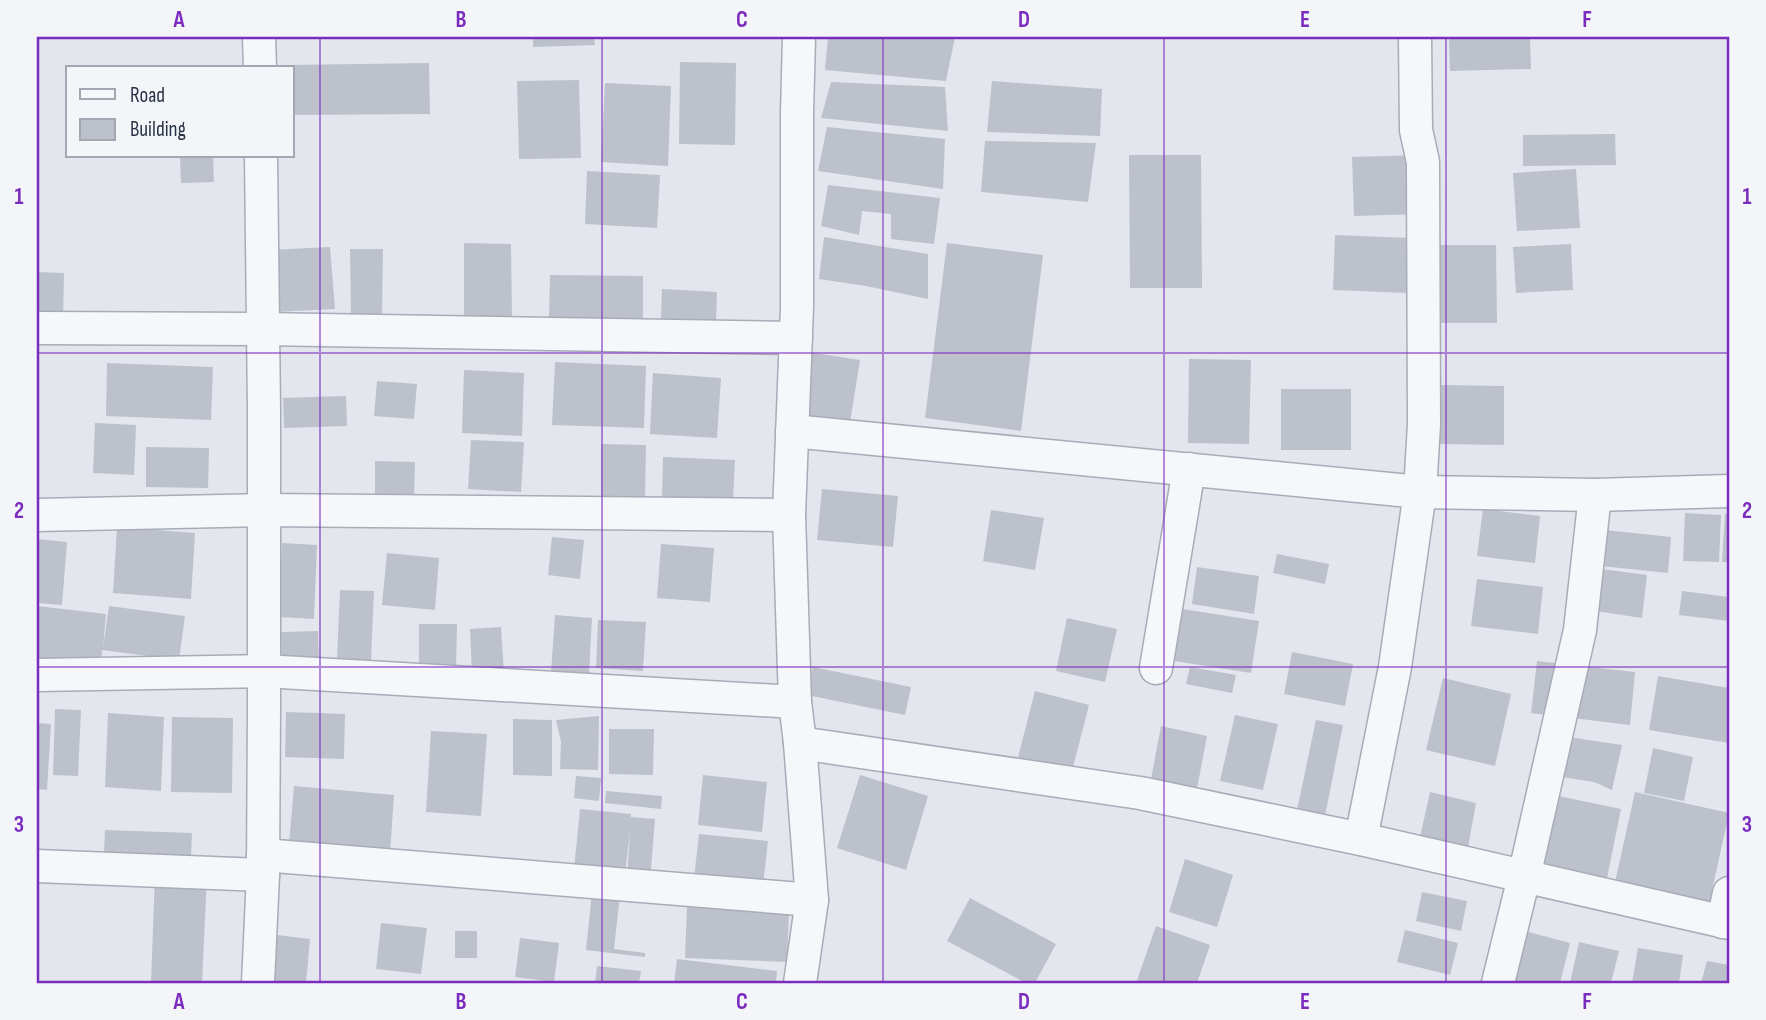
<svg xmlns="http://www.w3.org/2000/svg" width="1766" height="1020" viewBox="0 0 1766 1020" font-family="'Sofia Sans Condensed',sans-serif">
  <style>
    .building { fill: #bdc1cc }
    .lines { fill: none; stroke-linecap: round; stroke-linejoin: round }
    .minor-casing { stroke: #a7acb7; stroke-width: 35 }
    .minor { stroke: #f6f7fa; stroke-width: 32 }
    .grid { fill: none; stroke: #7b2cbf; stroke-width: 2; stroke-opacity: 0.55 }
    .neatline { fill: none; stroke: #7b2cbf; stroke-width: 2.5 }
    .grid-label { font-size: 23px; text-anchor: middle; font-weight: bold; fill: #7b2cbf }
  </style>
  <rect width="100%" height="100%" fill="#e3e6ec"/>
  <g class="building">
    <polygon points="533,37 594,37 595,45 533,47"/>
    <polygon points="828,37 955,37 946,81 825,70"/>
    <polygon points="1449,37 1530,37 1531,69 1450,71"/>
    <polygon points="680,62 736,63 735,145 679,144"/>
    <polygon points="429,63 430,114 292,115 292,68 288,68 288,65"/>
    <polygon points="579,80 581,158 519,159 517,81"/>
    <polygon points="992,81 1102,89 1100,136 987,132"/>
    <polygon points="831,82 945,87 948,131 821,118"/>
    <polygon points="605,83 671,86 668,166 601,162"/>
    <polygon points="827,127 945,139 943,189 818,171"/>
    <polygon points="1615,134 1616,165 1523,166 1523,135"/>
    <polygon points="985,141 1096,143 1088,202 981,192"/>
    <polygon points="1129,155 1201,155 1202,288 1130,288"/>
    <polygon points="1420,155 1422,214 1354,216 1352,157"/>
    <polygon points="180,156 213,156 214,182 181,183"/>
    <polygon points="1576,169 1580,228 1517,231 1513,173"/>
    <polygon points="587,171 660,175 657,228 585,224"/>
    <polygon points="828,185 940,198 934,244 891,239 891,214 862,211 859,235 821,226"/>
    <polygon points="1335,235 1410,238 1408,293 1333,290"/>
    <polygon points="824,237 928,254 928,299 866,286 819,279"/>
    <polygon points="464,243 511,244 512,319 464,319"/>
    <polygon points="947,243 1043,255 1021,431 925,418"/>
    <polygon points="1571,244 1573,290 1516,293 1513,247"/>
    <polygon points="1432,245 1496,245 1497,323 1433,323"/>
    <polygon points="330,247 335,309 273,312 269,250"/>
    <polygon points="350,249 383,249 382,315 351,314"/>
    <polygon points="37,272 64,273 63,325 37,324"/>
    <polygon points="550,275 643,276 643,320 549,318"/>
    <polygon points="662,289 717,292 716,323 661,320"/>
    <polygon points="808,352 860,360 849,429 797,420"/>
    <polygon points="1189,359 1251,360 1249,444 1188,443"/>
    <polygon points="555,362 646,366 644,428 552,425"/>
    <polygon points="107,363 213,367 211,420 106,416"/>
    <polygon points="464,370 524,373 522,436 462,433"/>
    <polygon points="653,373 721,378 717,438 650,434"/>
    <polygon points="377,381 417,384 414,419 374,416"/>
    <polygon points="1441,385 1504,386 1504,445 1440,444"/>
    <rect x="1281" y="389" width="70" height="61"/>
    <polygon points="346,396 347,426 284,428 283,398"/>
    <polygon points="95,423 136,425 134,475 93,473"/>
    <polygon points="471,440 524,442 521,492 468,489"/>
    <polygon points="601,444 646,445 645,498 601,497"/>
    <polygon points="146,447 209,448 208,488 146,487"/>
    <polygon points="663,457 735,460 733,500 662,497"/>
    <polygon points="375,461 415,462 414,501 375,500"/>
    <polygon points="822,489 898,496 893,547 817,540"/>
    <polygon points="1483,509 1540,516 1535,563 1477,556"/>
    <polygon points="991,510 1044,518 1035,570 983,561"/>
    <polygon points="1685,513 1721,515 1719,562 1683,561"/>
    <polygon points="1725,514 1729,514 1729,562 1722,562"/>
    <polygon points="117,527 195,533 191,599 113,593"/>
    <polygon points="1605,530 1671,537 1668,573 1601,566"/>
    <polygon points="552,537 584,540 580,579 548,575"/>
    <polygon points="37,539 67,542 62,605 37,603"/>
    <polygon points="282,543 317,545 314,619 279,617"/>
    <polygon points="661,544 714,548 710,602 657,598"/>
    <polygon points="387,553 439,558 435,610 382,605"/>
    <polygon points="1277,554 1329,564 1325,584 1273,573"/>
    <polygon points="1197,567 1259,576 1254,614 1192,604"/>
    <polygon points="1594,568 1647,575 1642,618 1589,610"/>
    <polygon points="1477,579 1543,587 1538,634 1471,626"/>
    <polygon points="340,590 374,591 371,660 337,659"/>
    <polygon points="1682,591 1729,597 1729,621 1679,615"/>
    <polygon points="37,606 106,614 103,647 109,606 185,616 179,660 102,650 101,665 37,658"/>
    <polygon points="1176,608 1259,621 1251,673 1168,660"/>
    <polygon points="555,615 592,618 589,675 551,673"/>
    <polygon points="1067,618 1117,629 1105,682 1056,671"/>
    <polygon points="598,620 646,622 643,671 596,668"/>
    <polygon points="419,624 457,624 456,670 419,669"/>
    <polygon points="501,627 504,674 472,675 470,629"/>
    <polygon points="318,631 319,662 282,664 281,632"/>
    <polygon points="1292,652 1353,664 1345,706 1284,694"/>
    <polygon points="1537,661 1635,672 1630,725 1531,713"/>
    <polygon points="813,667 911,687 905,715 807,695"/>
    <polygon points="1190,667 1236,675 1232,693 1186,684"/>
    <polygon points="1658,676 1729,688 1729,743 1649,730"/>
    <polygon points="1443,678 1511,694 1495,766 1426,750"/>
    <polygon points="1035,691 1089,705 1071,775 1017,761"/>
    <polygon points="55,709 81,710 78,776 53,775"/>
    <polygon points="286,712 345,714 344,759 285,757"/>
    <polygon points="108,713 164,717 161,791 105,787"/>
    <polygon points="1235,715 1278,724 1263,790 1220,781"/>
    <polygon points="599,716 598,770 560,769 561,742 556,720"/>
    <polygon points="172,717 233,718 232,793 171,792"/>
    <polygon points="513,719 552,720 552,776 513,775"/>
    <polygon points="1316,720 1343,725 1325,816 1297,810"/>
    <polygon points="37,723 51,724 47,790 37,789"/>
    <polygon points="1161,726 1207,736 1196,794 1150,784"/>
    <polygon points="609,729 654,729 653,775 609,774"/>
    <polygon points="431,731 487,734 481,816 426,812"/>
    <polygon points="1555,735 1622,745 1612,790 1594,782 1549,775"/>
    <polygon points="1653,748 1693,757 1684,801 1644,793"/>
    <polygon points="703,775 767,782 762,832 698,825"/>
    <polygon points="860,775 928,796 906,870 837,848"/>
    <polygon points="576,776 601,778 599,801 574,798"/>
    <polygon points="294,786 394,795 390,853 289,844"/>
    <polygon points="606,791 662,796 661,809 605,803"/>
    <polygon points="1430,792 1476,803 1467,853 1419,842"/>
    <polygon points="1539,792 1621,809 1607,878 1525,862"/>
    <polygon points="1635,792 1729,813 1708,909 1614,887"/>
    <polygon points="580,809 631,814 631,817 655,819 650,881 627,879 630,832 625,874 574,869"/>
    <polygon points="105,830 192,833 191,856 104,852"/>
    <polygon points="699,834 768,841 763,885 694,878"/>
    <polygon points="1185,859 1233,875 1217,927 1169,912"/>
    <polygon points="155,874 207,877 202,983 151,983"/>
    <polygon points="592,892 620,895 614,949 645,953 645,957 586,950"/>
    <polygon points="1422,892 1467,901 1461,931 1416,921"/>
    <polygon points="970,898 1056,944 1035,983 1026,983 947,941"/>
    <polygon points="687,907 789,912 787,962 685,958"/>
    <polygon points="381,923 427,928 421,974 376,969"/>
    <polygon points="1156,926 1210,945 1197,983 1136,983"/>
    <polygon points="1517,929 1570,943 1560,983 1503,983"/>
    <polygon points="1405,930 1458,943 1450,975 1397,962"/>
    <rect x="455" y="931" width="22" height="27"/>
    <polygon points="277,935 310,939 306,983 272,983"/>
    <polygon points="520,938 559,943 554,982 515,977"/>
    <polygon points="1579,942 1619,951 1611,983 1570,983"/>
    <polygon points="1638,948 1683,955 1679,983 1632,983"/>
    <polygon points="677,959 777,971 776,983 674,983"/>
    <polygon points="1707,961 1729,965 1727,983 1701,983"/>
    <polygon points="597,966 641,971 639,983 595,983"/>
  </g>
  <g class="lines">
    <defs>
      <g id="minor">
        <polyline points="259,37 260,68"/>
        <polyline points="799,37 797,113 797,307 789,515 795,702 800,743 812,900 800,983"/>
        <polyline points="37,328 263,329 796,338"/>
        <polyline points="792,431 1420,492 1595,495 1729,491"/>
        <polyline points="37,515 264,510 789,515"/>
        <polyline points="1156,668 1189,469"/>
        <polyline points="37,675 264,671 795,702"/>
        <polyline points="800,743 1140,793 1361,839 1729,923"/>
        <polyline points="1361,839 1395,667 1420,492 1424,424 1423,162 1416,130 1415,37"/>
        <polyline points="263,855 812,900"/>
        <polyline points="37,866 263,875"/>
        <polyline points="1723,922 1729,893"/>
        <polyline points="258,983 263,875 264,706 264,411 261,156"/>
        <polyline points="1498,983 1524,877 1580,630 1595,495"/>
      </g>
    </defs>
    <use href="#minor" class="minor-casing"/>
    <use href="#minor" class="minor"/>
  </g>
  <path class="grid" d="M320,37V983M602,37V983M883,37V983M1164,37V983M1446,37V983M37,353H1729M37,667H1729"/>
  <rect width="1766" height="1020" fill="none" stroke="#f3f5f9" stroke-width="77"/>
  <rect x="66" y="66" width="228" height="91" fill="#f3f5f9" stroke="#a2a7b1" stroke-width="2"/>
  <rect x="80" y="89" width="35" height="10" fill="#f6f7fa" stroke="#a2a7b1" stroke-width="2"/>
  <text x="130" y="102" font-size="21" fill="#293245">Road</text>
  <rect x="80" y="119" width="35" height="21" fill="#bdc1cc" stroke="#a2a7b1" stroke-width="2"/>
  <text x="130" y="136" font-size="21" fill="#293245">Building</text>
  <rect x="38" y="38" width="1690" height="944" class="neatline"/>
  <g class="grid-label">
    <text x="179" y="27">A</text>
    <text x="461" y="27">B</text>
    <text x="742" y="27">C</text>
    <text x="1024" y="27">D</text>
    <text x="1305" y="27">E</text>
    <text x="1587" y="27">F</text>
    <text x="19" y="204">1</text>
    <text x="1747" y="204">1</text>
    <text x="19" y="518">2</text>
    <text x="1747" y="518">2</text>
    <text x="19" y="832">3</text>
    <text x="1747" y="832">3</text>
    <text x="179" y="1009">A</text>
    <text x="461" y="1009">B</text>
    <text x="742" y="1009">C</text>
    <text x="1024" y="1009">D</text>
    <text x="1305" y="1009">E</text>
    <text x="1587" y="1009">F</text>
  </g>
</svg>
